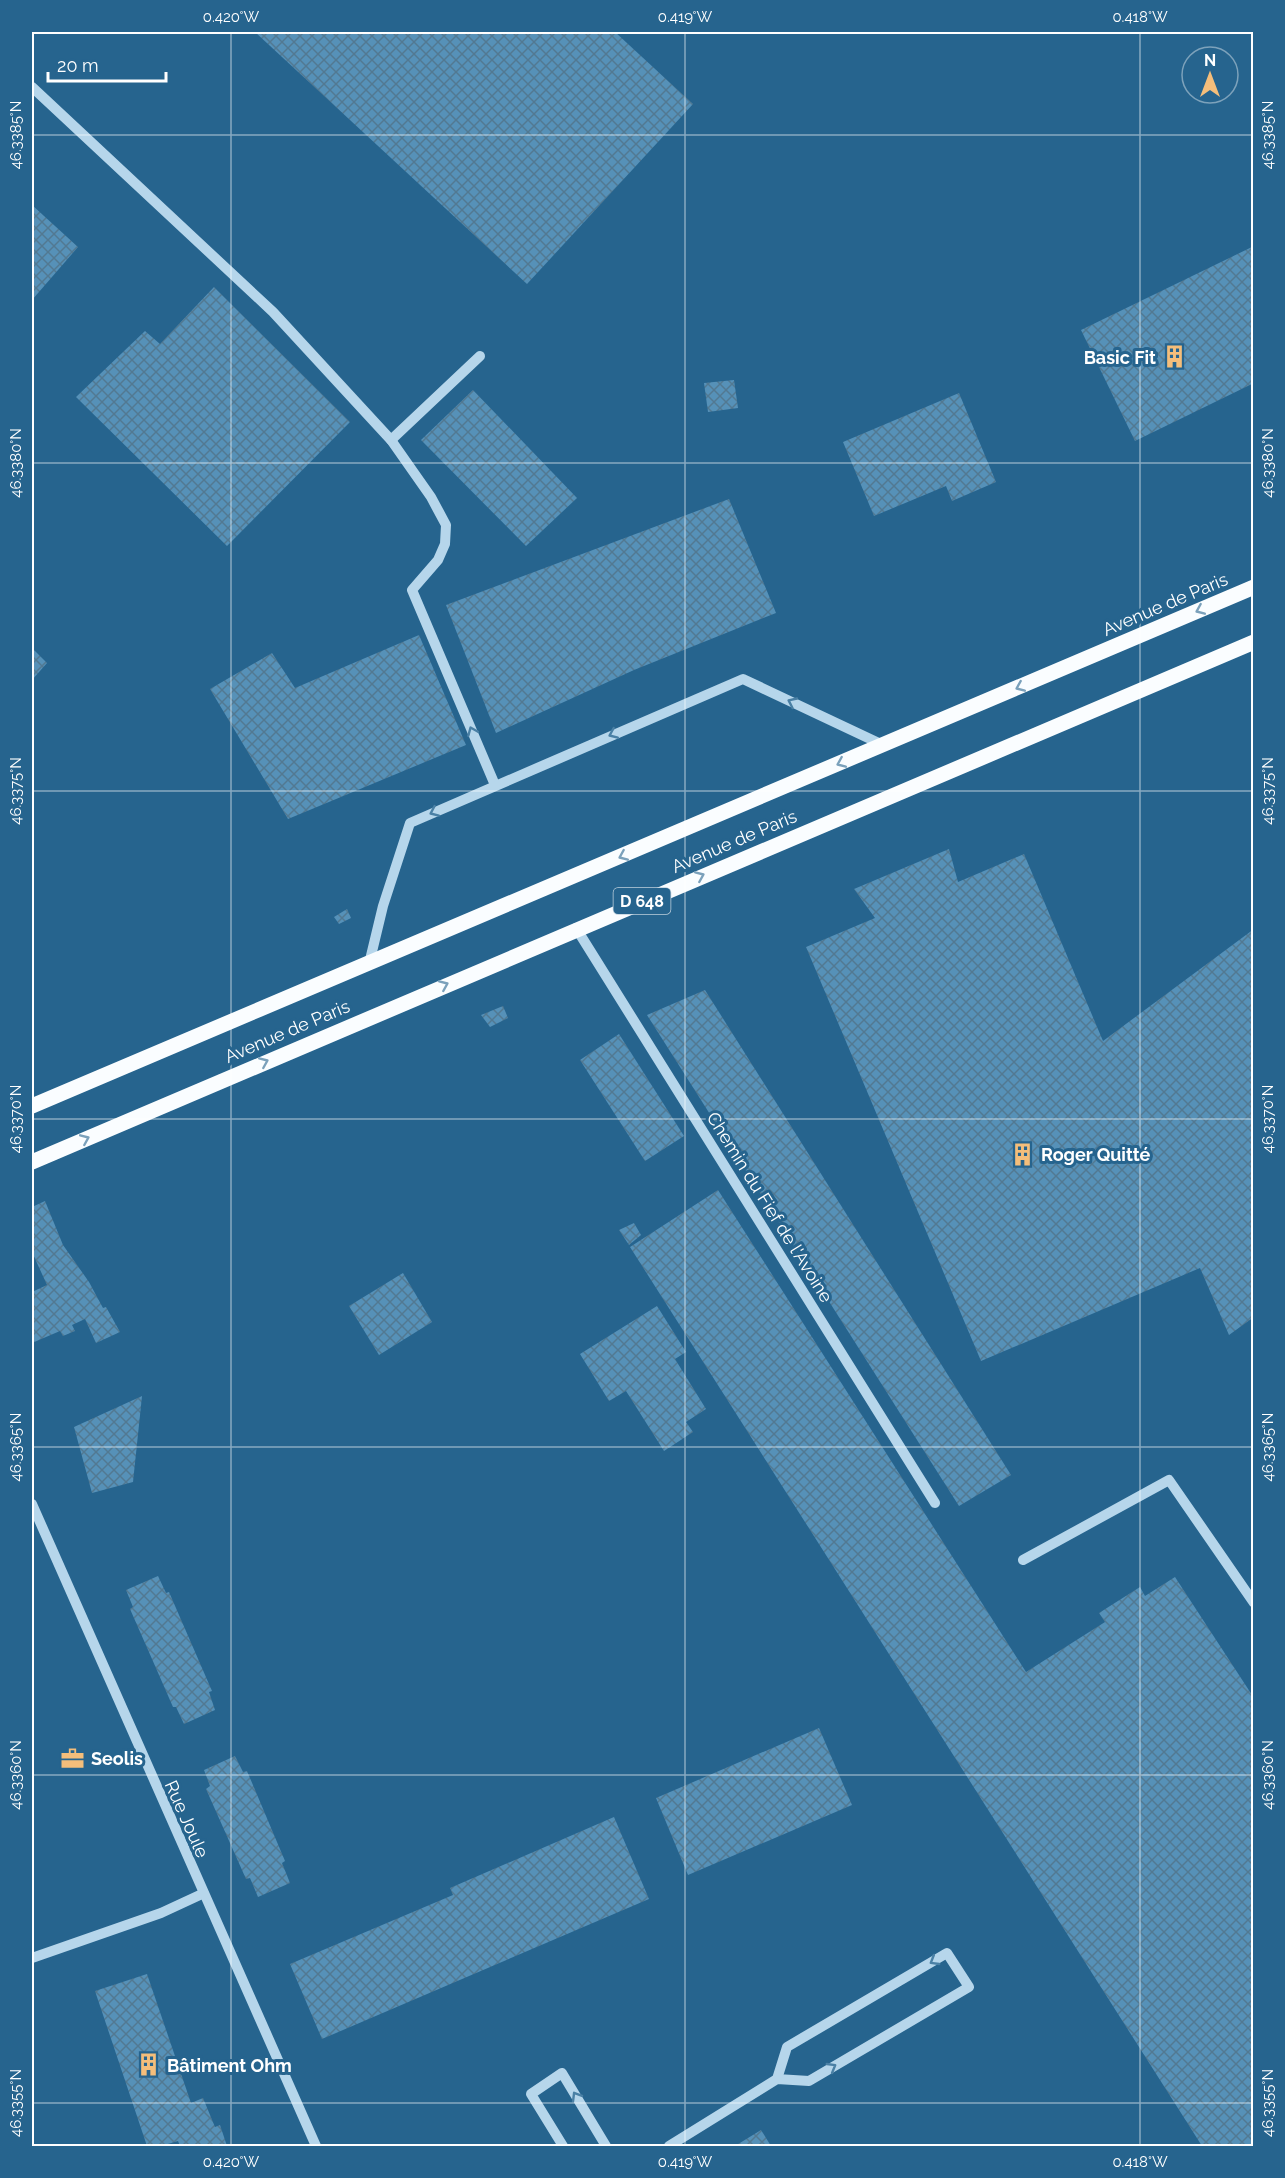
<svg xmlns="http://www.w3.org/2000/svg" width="1285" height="2178" viewBox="0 0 1285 2178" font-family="Raleway,sans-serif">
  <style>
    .building { fill: url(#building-cross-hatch) }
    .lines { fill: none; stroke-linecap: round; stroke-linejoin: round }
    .minor { stroke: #b6d6eb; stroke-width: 10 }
    .major { stroke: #fafdff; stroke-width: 15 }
    .oneway { stroke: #7ba1bb }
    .oneway2 { stroke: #4a80a5 }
    .ticks { fill: none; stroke: #fff; stroke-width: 1.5; stroke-opacity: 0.45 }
    .labels { text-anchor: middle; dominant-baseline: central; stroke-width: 6; stroke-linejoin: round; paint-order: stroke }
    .shield { fill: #26648e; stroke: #bed0dd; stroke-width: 1.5 }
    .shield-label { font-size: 16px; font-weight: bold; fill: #fff }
    .poi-label { font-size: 18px; font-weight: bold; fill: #fff; stroke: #26648e; text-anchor: start }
    .street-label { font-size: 18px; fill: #fff; stroke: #26648e }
    .neatline { fill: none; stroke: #fff; stroke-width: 2 }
    .ticks-label { font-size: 15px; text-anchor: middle; fill: #fff }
  </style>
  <defs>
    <pattern id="building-cross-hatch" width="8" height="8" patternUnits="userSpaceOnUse" patternTransform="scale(1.5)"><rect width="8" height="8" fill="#5691b8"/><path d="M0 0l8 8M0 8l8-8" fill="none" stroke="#527992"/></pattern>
  </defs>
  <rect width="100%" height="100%" fill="#26648e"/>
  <g class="building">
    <polygon points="255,32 615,32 693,104 527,284"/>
    <polygon points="32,205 78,247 32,300"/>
    <polygon points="1254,246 1254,383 1135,441 1081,330"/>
    <polygon points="214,287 350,422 227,546 76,397 145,331 160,344"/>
    <polygon points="734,380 738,408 708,412 704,383"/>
    <polygon points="473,390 577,498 526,546 421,440"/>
    <polygon points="959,393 996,482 952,501 946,486 874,516 843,442"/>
    <polygon points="729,499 776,613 634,670 496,733 446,605"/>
    <polygon points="419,635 466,745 288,819 210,689 272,653 295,688"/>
    <polygon points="32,648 47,663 32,680"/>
    <polygon points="949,849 958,882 1024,854 1103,1041 1254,929 1254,1317 1229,1335 1200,1268 981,1361 806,947 875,918 854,889"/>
    <polygon points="347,909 351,918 339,924 334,917"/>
    <polygon points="705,990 1011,1475 959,1506 647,1015"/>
    <polygon points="503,1006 508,1018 490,1027 481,1015"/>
    <polygon points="619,1034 684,1136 645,1161 580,1060"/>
    <polygon points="718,1190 1026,1672 1105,1622 1099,1613 1140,1587 1145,1596 1175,1577 1254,1698 1254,2146 1202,2146 630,1247"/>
    <polygon points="45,1201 63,1245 89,1282 103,1308 106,1307 120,1332 96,1343 85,1319 72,1325 75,1331 63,1336 60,1331 32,1343 32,1292 47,1285 32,1252 32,1207"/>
    <polygon points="634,1223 641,1235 629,1245 619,1230"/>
    <polygon points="403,1273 432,1322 379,1355 349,1306"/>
    <polygon points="657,1306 686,1352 675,1359 706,1409 686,1422 693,1432 664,1451 626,1391 609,1401 580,1354"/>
    <polygon points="142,1396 133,1482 92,1493 74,1427"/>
    <polygon points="158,1576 166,1593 169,1592 212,1691 209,1692 215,1710 184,1724 176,1707 173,1707 152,1659 130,1609 133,1607 126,1590"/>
    <polygon points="819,1728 852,1805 688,1875 656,1798"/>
    <polygon points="235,1756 243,1772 247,1771 285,1861 282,1863 290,1883 258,1897 250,1878 246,1879 206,1789 210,1786 204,1770"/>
    <polygon points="614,1817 649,1899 322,2039 290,1964 453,1895 450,1888"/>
    <polygon points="147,1974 191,2103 203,2098 215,2127 220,2125 227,2146 180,2146 178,2141 161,2146 147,2146 95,1991"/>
    <polygon points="761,2130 771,2146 735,2146"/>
  </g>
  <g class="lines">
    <g class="minor">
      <polyline points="32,87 273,312 391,440 431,497 446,525 445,544 438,560 412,590 495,785"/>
      <polyline points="391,440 480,356"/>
      <polyline points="576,928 935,1503"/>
      <polyline points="369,964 383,906 410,823 743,679 883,745"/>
      <polyline points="32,1504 316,2146"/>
      <polyline points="1023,1560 1169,1480 1254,1603"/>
      <polyline points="32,1958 161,1913 202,1894"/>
      <polyline points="563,2146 531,2094 562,2073 606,2146"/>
      <polyline points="669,2146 777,2079 809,2081 969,1987 947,1953 787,2047 777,2079"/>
    </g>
    <g class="major">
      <polyline points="32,1106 1254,587"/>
      <polyline points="32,1162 1254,642"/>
    </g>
  </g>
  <defs><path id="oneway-chevron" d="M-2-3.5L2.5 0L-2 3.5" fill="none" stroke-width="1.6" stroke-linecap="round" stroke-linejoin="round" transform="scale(1.5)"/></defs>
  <g class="oneway">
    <use href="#oneway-chevron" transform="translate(1200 610) rotate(157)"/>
    <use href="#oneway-chevron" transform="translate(1020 687) rotate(157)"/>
    <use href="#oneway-chevron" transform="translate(841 763) rotate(157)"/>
    <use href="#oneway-chevron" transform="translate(623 856) rotate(157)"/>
    <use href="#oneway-chevron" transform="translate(700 876) rotate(-23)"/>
    <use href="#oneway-chevron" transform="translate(444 985) rotate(-23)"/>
    <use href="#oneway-chevron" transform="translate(264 1062) rotate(-23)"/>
    <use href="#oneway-chevron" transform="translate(85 1139) rotate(-23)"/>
  </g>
  <g class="oneway2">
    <use href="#oneway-chevron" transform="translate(792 702) rotate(-155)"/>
    <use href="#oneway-chevron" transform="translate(472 731) rotate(-113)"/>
    <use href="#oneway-chevron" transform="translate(613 734) rotate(157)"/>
    <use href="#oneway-chevron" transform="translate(434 812) rotate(156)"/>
    <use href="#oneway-chevron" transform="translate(934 1961) rotate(149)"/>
    <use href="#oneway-chevron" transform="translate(832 2067) rotate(-30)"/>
    <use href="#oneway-chevron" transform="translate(576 2096) rotate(-121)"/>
  </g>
  <path class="ticks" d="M231,32V2146M685,32V2146M1140,32V2146M32,135H1254M32,463H1254M32,791H1254M32,1119H1254M32,1447H1254M32,1775H1254M32,2103H1254"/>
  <defs>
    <symbol id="building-bare" viewBox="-9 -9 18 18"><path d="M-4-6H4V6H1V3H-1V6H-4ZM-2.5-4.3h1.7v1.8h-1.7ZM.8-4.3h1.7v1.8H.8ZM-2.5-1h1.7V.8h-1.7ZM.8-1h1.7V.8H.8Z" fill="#f4be7b" stroke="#26648e" stroke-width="2.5" paint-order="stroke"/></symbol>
    <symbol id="office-bare" viewBox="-9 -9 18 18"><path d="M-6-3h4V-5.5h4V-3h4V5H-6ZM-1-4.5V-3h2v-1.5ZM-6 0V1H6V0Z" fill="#f4be7b" stroke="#26648e" stroke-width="2.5" paint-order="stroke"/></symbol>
  </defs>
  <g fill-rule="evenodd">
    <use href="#building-bare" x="1158" y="340" width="33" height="33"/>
    <use href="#building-bare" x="1006" y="1138" width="33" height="33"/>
    <use href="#office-bare" x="56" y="1742" width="33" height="33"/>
    <use href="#building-bare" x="132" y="2048" width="33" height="33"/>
  </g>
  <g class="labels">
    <rect class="shield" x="613.5" y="888" width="57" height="26" rx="4.5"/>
    <g class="shield-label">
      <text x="642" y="901">D 648</text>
    </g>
    <g class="poi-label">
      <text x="1156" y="357" text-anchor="end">Basic Fit</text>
      <text x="1041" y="1154">Roger Quitté</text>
      <text x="91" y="1758">Seolis</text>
      <text x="167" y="2065">Bâtiment Ohm</text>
    </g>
    <g class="street-label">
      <text transform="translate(1165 604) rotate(-23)">Avenue de Paris</text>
      <text transform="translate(734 841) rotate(-23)">Avenue de Paris</text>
      <text transform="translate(287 1031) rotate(-23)">Avenue de Paris</text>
      <text transform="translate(770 1207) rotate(58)">Chemin du Fief de l'Avoine</text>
      <text transform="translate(187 1819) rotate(66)">Rue Joule</text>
    </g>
  </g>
  <rect width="1285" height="2178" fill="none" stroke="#26648e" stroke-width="66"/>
  <g transform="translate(1210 75)"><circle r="28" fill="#26648e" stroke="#7da2bb" stroke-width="1.5"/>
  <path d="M0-4.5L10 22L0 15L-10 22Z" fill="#f4be7b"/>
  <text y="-9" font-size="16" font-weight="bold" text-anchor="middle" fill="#ffffff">N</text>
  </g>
  <path d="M48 72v9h118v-9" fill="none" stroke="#ffffff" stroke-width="3"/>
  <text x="57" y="72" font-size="18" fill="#ffffff" stroke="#26648e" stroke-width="4.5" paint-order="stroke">20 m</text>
  <rect x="33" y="33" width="1219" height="2112" class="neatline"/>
  <g class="ticks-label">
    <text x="231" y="22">0.420°W</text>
    <text x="685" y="22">0.419°W</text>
    <text x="1140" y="22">0.418°W</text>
    <text transform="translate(16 135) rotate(-90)" y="5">46.3385°N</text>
    <text transform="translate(1268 135) rotate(-90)" y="5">46.3385°N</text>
    <text transform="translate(16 463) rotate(-90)" y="5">46.3380°N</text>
    <text transform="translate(1268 463) rotate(-90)" y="5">46.3380°N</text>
    <text transform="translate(16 791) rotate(-90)" y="5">46.3375°N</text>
    <text transform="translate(1268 791) rotate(-90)" y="5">46.3375°N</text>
    <text transform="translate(16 1119) rotate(-90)" y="5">46.3370°N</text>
    <text transform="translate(1268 1119) rotate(-90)" y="5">46.3370°N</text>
    <text transform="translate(16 1447) rotate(-90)" y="5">46.3365°N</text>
    <text transform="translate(1268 1447) rotate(-90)" y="5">46.3365°N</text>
    <text transform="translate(16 1775) rotate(-90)" y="5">46.3360°N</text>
    <text transform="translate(1268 1775) rotate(-90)" y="5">46.3360°N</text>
    <text transform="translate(16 2103) rotate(-90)" y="5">46.3355°N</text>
    <text transform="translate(1268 2103) rotate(-90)" y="5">46.3355°N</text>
    <text x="231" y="2167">0.420°W</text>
    <text x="685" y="2167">0.419°W</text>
    <text x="1140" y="2167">0.418°W</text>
  </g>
</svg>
